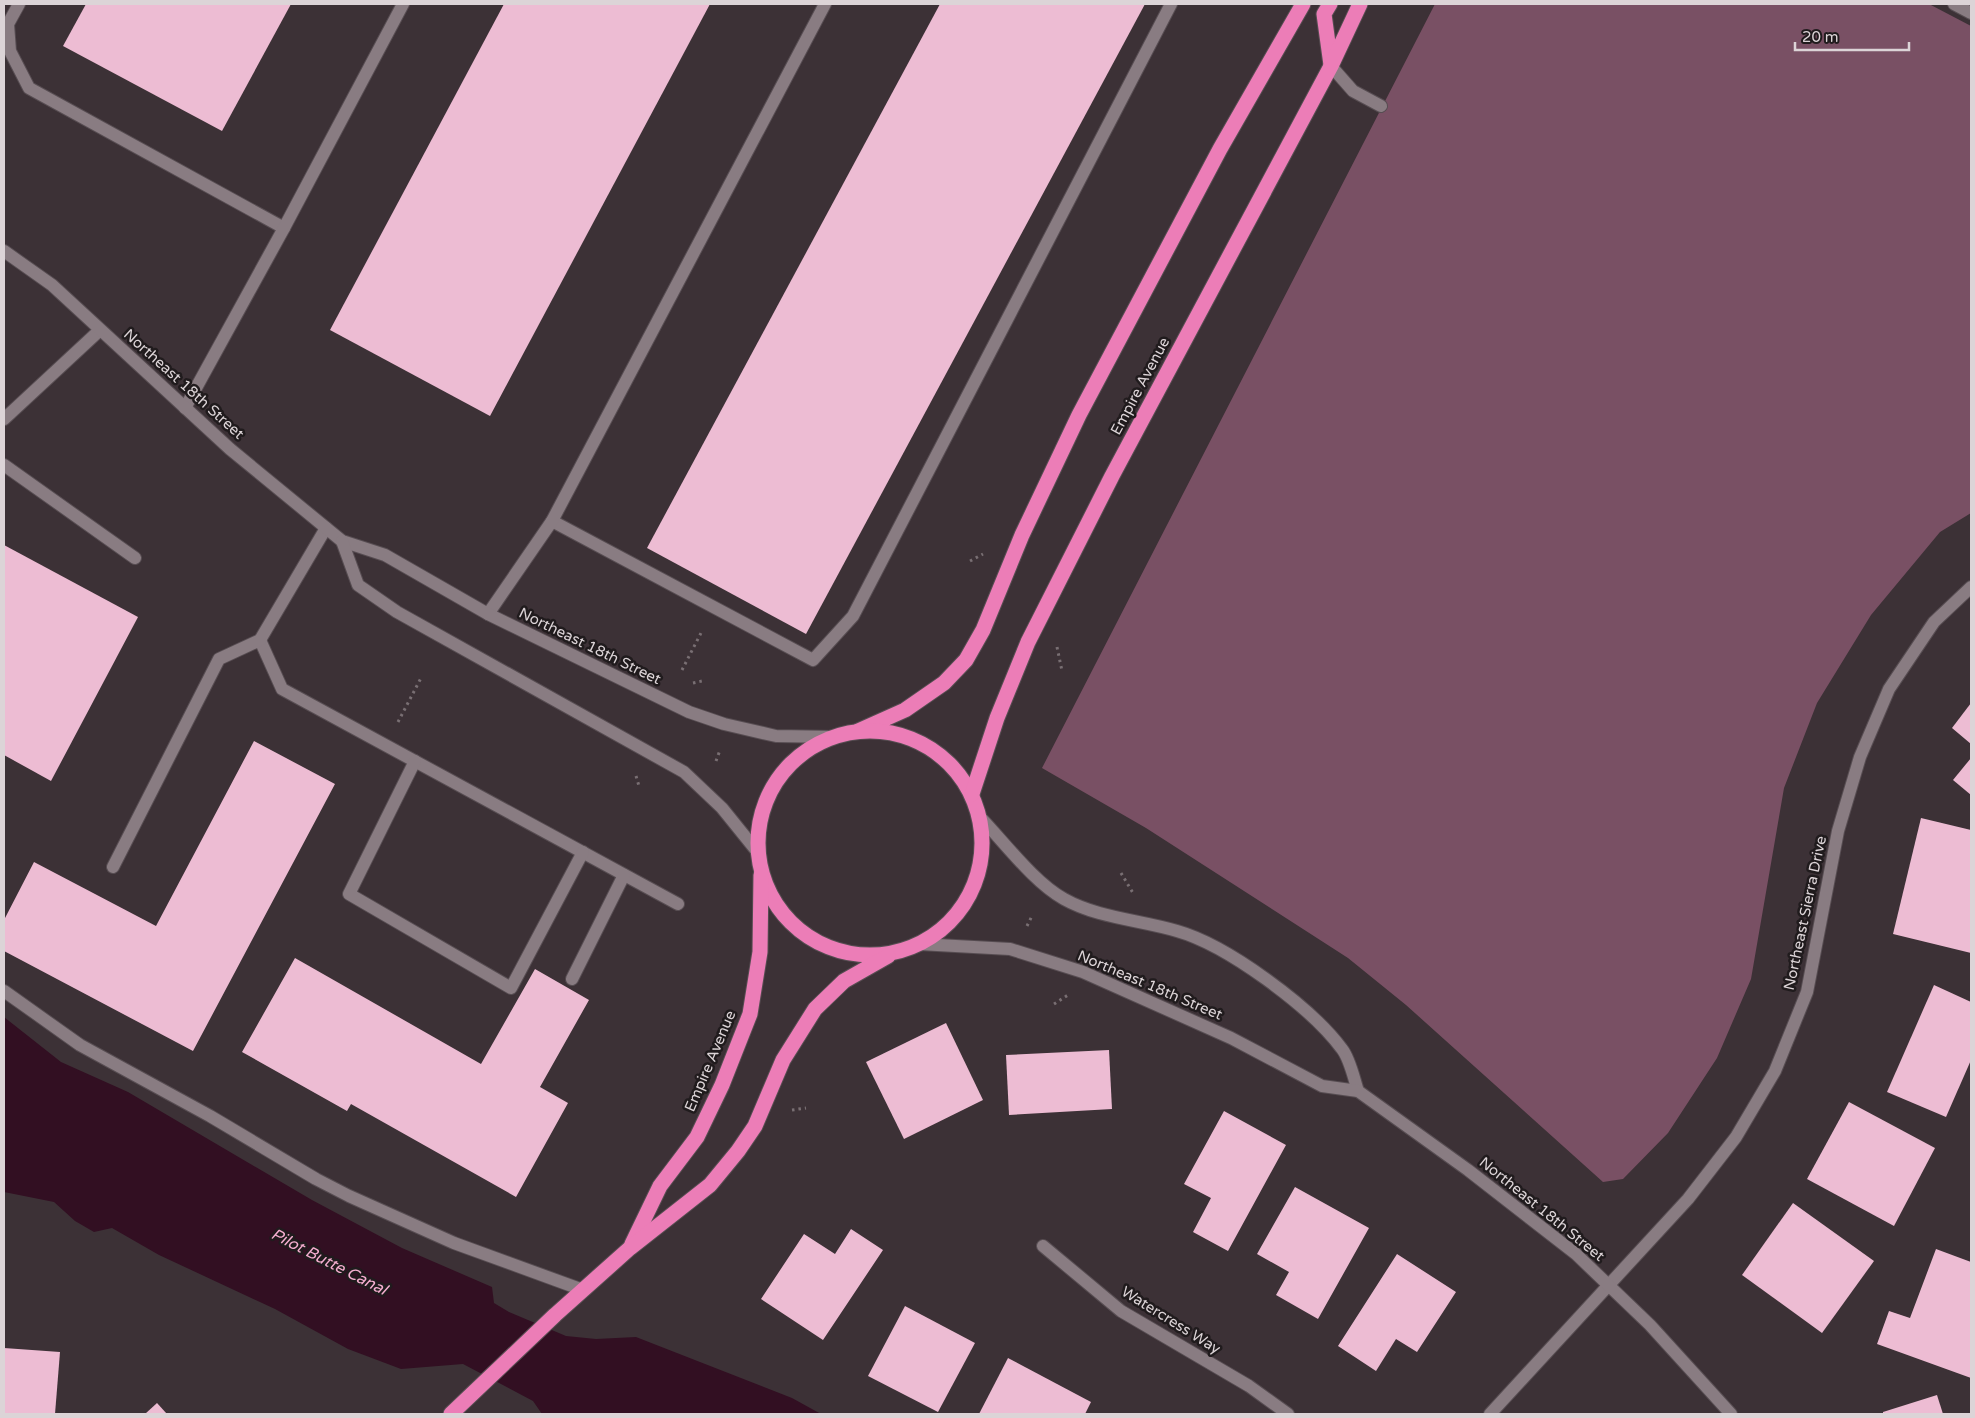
<svg xmlns="http://www.w3.org/2000/svg" width="1975" height="1418" viewBox="0 0 1975 1418" font-family="'Varela Round',sans-serif">
  <style>
    .green { fill: #795064 }
    .water { fill: #320f22 }
    .building { fill: #edbcd3 }
    .lines { fill: none; stroke-linecap: round; stroke-linejoin: round }
    .lane-casing { stroke: #574d52; stroke-width: 14 }
    .street-casing { stroke: #574d52; stroke-width: 14 }
    .secondary-casing { stroke: #574d52; stroke-width: 14 }
    .highway-casing { stroke: #574d52; stroke-width: 17 }
    .path { stroke: #796f73; stroke-width: 3; stroke-dasharray: 2.5 4; stroke-linecap: butt }
    .lane { stroke: #897c82; stroke-width: 12 }
    .street { stroke: #897c82; stroke-width: 12 }
    .secondary { stroke: #897c82; stroke-width: 12 }
    .highway { stroke: #ec7db7; stroke-width: 15 }
    .labels { text-anchor: middle; dominant-baseline: central; stroke-width: 5; stroke-linejoin: round; paint-order: stroke }
    .street-label { font-size: 15px; fill: #dcd4d7; stroke: #201b1d }
    .water-label { font-size: 16px; font-style: italic; fill: #f5aed0; stroke: #201b1d }
  </style>
  <rect width="100%" height="100%" fill="#3c3136"/>
  <polygon class="green" points="1435,4 1929,4 1971,26 1971,513 1940,532 1871,615 1817,703 1784,788 1751,979 1717,1058 1668,1133 1623,1179 1603,1182 1406,1005 1348,958 1146,828 1042,768"/>
  <polygon class="water" points="4,1017 61,1062 128,1092 312,1200 402,1248 492,1287 494,1303 509,1312 566,1336 596,1339 636,1337 792,1398 821,1414 542,1414 533,1401 463,1364 401,1369 348,1349 275,1309 159,1255 112,1228 94,1232 75,1221 54,1202 4,1192"/>
  <g class="building">
    <polygon points="86,4 291,4 222,131 63,46"/>
    <polygon points="504,4 710,4 490,416 330,330"/>
    <polygon points="940,4 1145,4 806,634 647,548"/>
    <polygon points="4,545 138,617 51,781 4,755"/>
    <polygon points="1971,703 1971,744 1952,728"/>
    <polygon points="254,741 335,784 193,1051 4,951 4,920 34,862 156,926"/>
    <polygon points="1971,758 1971,795 1953,780"/>
    <polygon points="1921,818 1971,830 1971,953 1893,934"/>
    <polygon points="295,958 481,1064 535,969 589,1000 540,1087 568,1103 516,1197 351,1104 347,1111 242,1052"/>
    <polygon points="1934,985 1971,1002 1971,1060 1946,1117 1887,1092"/>
    <polygon points="946,1023 983,1100 904,1139 866,1062"/>
    <polygon points="1109,1050 1112,1109 1009,1115 1006,1055"/>
    <polygon points="1849,1102 1935,1148 1894,1226 1807,1179"/>
    <polygon points="1224,1111 1286,1145 1228,1251 1193,1232 1211,1198 1184,1184"/>
    <polygon points="1295,1187 1369,1228 1318,1319 1276,1295 1289,1272 1257,1254"/>
    <polygon points="1793,1203 1874,1261 1822,1333 1742,1275"/>
    <polygon points="851,1229 883,1250 823,1340 761,1299 804,1234 835,1254"/>
    <polygon points="1936,1249 1971,1262 1971,1378 1877,1344 1889,1311 1910,1318"/>
    <polygon points="1397,1254 1456,1292 1417,1352 1396,1339 1376,1371 1338,1346"/>
    <polygon points="905,1306 975,1343 938,1412 868,1376"/>
    <polygon points="4,1348 60,1352 55,1414 4,1414"/>
    <polygon points="1008,1358 1091,1402 1085,1414 979,1414"/>
    <polygon points="1937,1395 1943,1414 1883,1414 1883,1412"/>
    <polygon points="157,1403 167,1414 145,1414"/>
  </g>
  <g class="lines">
    <defs>
      <g id="lane">
        <polyline points="19,4 8,24 10,51 29,88 284,228"/>
        <polyline points="1954,4 1971,13"/>
        <polyline points="185,408 284,228 403,4"/>
        <polyline points="4,419 100,330"/>
        <polyline points="4,465 135,558"/>
        <polyline points="552,521 813,660 853,616 1171,4"/>
        <polyline points="488,614 552,521 825,4"/>
        <polyline points="260,640 282,689 678,904"/>
        <polyline points="415,761 349,894 511,988 583,852"/>
        <polyline points="113,867 219,659 260,640 326,528"/>
        <polyline points="572,979 624,875"/>
        <polyline points="4,991 80,1045 210,1116 316,1179 349,1196 454,1243 583,1290"/>
      </g>
      <g id="street">
        <polyline points="1331,66 1353,91 1381,106"/>
        <polyline points="1043,1246 1121,1311 1249,1386 1288,1414"/>
        <polyline points="1490,1414 1688,1199 1736,1137 1775,1071 1807,992 1838,831 1860,757 1889,689 1934,622 1971,587"/>
      </g>
      <g id="secondary">
        <polyline points="4,251 52,285 230,449 342,541 385,555 488,614 689,712 724,724 776,736 837,737"/>
        <polyline points="342,541 358,585 397,612 684,772 722,808 760,855"/>
        <path d="M977,814C1002,839 1033,882 1064,899C1098,918 1140,920 1177,931C1227,945 1311,1007 1342,1049C1350,1059 1354,1079 1358,1091"/>
        <polyline points="919,944 1010,949 1083,972 1231,1038 1322,1086 1358,1091 1468,1170 1576,1254 1650,1325 1731,1414"/>
      </g>
      <g id="highway">
        <polyline points="1330,4 1324,14 1331,65"/>
        <polyline points="858,731 905,710 944,683 966,660 983,630 1022,535 1079,415 1220,149 1303,4"/>
        <circle cx="870" cy="843" r="112"/>
        <polyline points="972,794 997,718 1028,642 1112,476 1331,66 1360,4"/>
        <polyline points="632,1244 660,1186 697,1137 722,1085 750,1014 760,952 761,875"/>
        <polyline points="451,1414 555,1315 630,1248 710,1185 738,1151 755,1126 783,1060 815,1009 844,981 888,956"/>
      </g>
    </defs>
    <use href="#lane" class="lane-casing"/>
    <use href="#street" class="street-casing"/>
    <use href="#secondary" class="secondary-casing"/>
    <use href="#highway" class="highway-casing"/>
    <g class="path">
      <polyline points="970,561 983,554"/>
      <polyline points="1057,647 1062,671"/>
      <polyline points="682,670 702,631"/>
      <polyline points="693,683 702,681"/>
      <polyline points="398,722 421,678"/>
      <polyline points="716,761 720,750"/>
      <polyline points="636,776 639,786"/>
      <polyline points="1121,873 1133,893"/>
      <polyline points="1027,926 1032,916"/>
      <polyline points="1054,1004 1068,995"/>
      <polyline points="792,1110 806,1108"/>
    </g>
    <use href="#lane" class="lane"/>
    <use href="#street" class="street"/>
    <use href="#secondary" class="secondary"/>
    <use href="#highway" class="highway"/>
  </g>
  <g class="labels">
    <g class="street-label">
      <text transform="translate(184 384) rotate(42)">Northeast 18th Street</text>
      <text transform="translate(1140 386) rotate(-62)">Empire Avenue</text>
      <text transform="translate(590 646) rotate(26)">Northeast 18th Street</text>
      <text transform="translate(1805 913) rotate(-78)">Northeast Sierra Drive</text>
      <text transform="translate(1150 985) rotate(23)">Northeast 18th Street</text>
      <text transform="translate(710 1061) rotate(-67)">Empire Avenue</text>
      <text transform="translate(1542 1209) rotate(39)">Northeast 18th Street</text>
      <text transform="translate(1171 1320) rotate(32)">Watercress Way</text>
    </g>
    <g class="water-label">
      <text transform="translate(329 1262) rotate(27)">Pilot Butte Canal</text>
    </g>
  </g>
  <rect width="1975" height="1418" fill="none" stroke="#dcd4d7" stroke-width="10"/>
  <path d="M1795 42v8h114v-8" fill="none" stroke="#dcd4d7" stroke-width="2.5"/>
  <text x="1802" y="42" font-size="15" fill="#dcd4d7" stroke="#201b1d" stroke-width="4" paint-order="stroke">20 m</text>
</svg>
